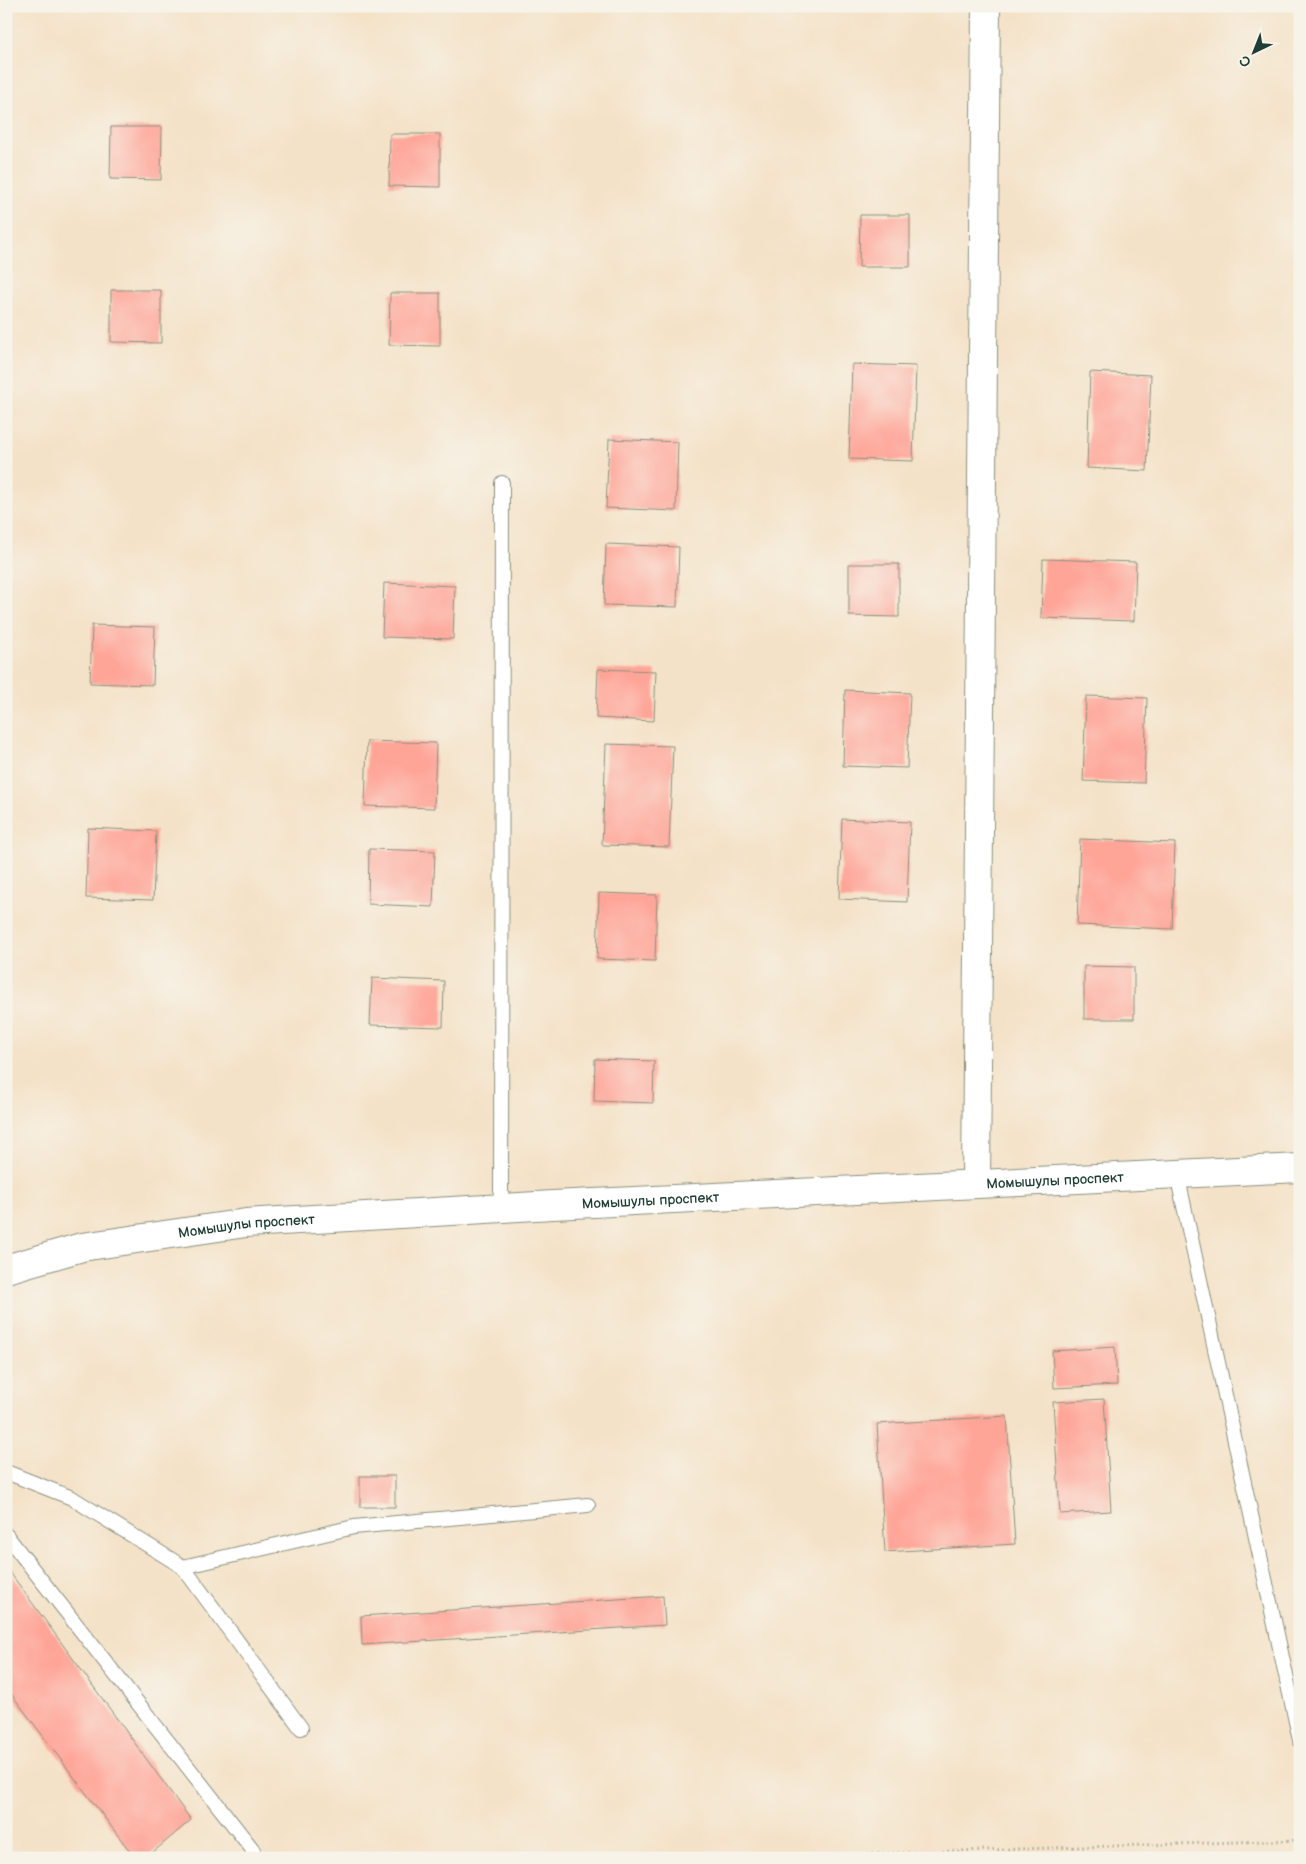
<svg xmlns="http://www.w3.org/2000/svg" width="1306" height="1864" viewBox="0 0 1306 1864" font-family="'Balsamiq Sans',sans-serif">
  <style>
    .building { fill: #fea598 }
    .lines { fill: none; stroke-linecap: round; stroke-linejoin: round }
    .service-casing { stroke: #8a907e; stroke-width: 16 }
    .minor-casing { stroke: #8a907e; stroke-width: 30 }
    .path { stroke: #8a907e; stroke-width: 3; stroke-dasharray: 1 4; stroke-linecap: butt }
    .service { stroke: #fff; stroke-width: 14 }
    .minor { stroke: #fff; stroke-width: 28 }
    .labels { text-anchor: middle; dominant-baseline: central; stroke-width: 5; stroke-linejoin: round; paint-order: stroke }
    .street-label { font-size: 14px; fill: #1f3d34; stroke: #f7f3e8 }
  </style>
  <rect width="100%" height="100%" fill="#f7f3e8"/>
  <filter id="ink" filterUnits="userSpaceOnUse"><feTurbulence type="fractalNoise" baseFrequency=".02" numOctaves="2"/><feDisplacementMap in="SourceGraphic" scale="10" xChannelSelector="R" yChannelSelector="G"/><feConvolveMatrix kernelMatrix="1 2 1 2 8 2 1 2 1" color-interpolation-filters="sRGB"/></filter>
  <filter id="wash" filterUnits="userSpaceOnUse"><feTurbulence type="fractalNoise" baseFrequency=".0096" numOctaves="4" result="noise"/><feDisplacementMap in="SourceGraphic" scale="20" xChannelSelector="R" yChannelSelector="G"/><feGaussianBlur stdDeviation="1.12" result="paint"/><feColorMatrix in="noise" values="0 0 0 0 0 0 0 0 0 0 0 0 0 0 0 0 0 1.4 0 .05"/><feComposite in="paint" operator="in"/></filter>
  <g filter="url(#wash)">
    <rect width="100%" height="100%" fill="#f4e2c8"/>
    <g id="blocks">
      <g class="building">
        <polygon points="111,127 162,127 161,180 110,179"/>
        <polygon points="390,134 440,134 440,187 389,186"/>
        <polygon points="860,215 910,215 910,267 859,267"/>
        <polygon points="111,290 161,290 161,343 111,342"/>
        <polygon points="390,293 440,293 440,346 389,345"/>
        <polygon points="852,364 916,366 913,461 849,459"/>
        <polygon points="1090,372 1151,375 1147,471 1087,468"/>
        <polygon points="609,439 678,442 676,511 606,508"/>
        <polygon points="606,544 679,547 677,607 604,605"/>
        <polygon points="1043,559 1136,562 1134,621 1041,618"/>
        <polygon points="849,564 899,564 899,617 849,616"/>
        <polygon points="384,583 455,586 453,639 382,637"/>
        <polygon points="92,625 155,627 153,685 90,683"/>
        <polygon points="598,669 656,671 654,721 596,718"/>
        <polygon points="845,690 910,693 907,768 843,766"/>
        <polygon points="1086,696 1147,698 1144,783 1083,781"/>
        <polygon points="367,741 436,743 434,808 365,806"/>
        <polygon points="606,744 673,746 669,847 602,845"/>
        <polygon points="842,819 910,822 907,902 839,899"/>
        <polygon points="88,828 156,831 153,900 86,898"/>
        <polygon points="1080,839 1175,843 1172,929 1077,925"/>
        <polygon points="369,849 435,851 433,907 368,904"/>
        <polygon points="599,893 657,895 655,961 597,959"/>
        <polygon points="1084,966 1134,967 1134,1019 1084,1019"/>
        <polygon points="372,978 444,981 443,1027 370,1025"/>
        <polygon points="595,1059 654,1061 653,1103 594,1101"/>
        <polygon points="1115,1347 1117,1385 1054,1388 1052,1351"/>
        <polygon points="1104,1399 1111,1511 1060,1514 1053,1402"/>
        <polygon points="1007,1416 1015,1544 885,1552 877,1424"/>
        <rect x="360" y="1476" width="35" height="31"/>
        <polygon points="6,1567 191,1820 146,1858 135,1858 6,1687"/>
        <polygon points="663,1596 665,1625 362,1645 361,1616"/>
      </g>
    </g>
  </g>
  <g filter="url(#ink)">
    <use href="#blocks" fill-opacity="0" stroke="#8a907e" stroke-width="1"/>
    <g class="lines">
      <defs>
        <g id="service">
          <polyline points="1177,1174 1300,1740"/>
          <polyline points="501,1208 502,483"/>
          <polyline points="6,1472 72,1498 183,1567 354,1527 588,1505"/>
          <polyline points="6,1535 253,1850 253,1858"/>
          <polyline points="183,1567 301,1728"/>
        </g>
        <g id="minor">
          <polyline points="976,1184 986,6"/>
          <path id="s1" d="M6,1269L82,1247L246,1223L553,1205L1300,1168"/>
        </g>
      </defs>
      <use href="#service" class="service-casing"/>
      <use href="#minor" class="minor-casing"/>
      <polyline class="path" points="833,1858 862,1854 1300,1840"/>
      <use href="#service" class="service"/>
      <use href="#minor" class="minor"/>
    </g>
  </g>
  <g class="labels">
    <g class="street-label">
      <text stroke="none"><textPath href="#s1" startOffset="1055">Момышулы проспект</textPath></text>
      <text stroke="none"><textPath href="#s1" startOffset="650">Момышулы проспект</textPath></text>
      <text stroke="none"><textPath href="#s1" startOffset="245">Момышулы проспект</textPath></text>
    </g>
  </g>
  <rect width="1306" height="1864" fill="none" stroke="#f7f3e8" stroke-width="25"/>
  <g transform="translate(1254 52) rotate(223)" stroke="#f7f3e8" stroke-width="4" paint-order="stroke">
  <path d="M0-4L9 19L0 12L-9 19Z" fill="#1f3d34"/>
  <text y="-8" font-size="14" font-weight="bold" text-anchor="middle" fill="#1f3d34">С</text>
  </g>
</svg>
